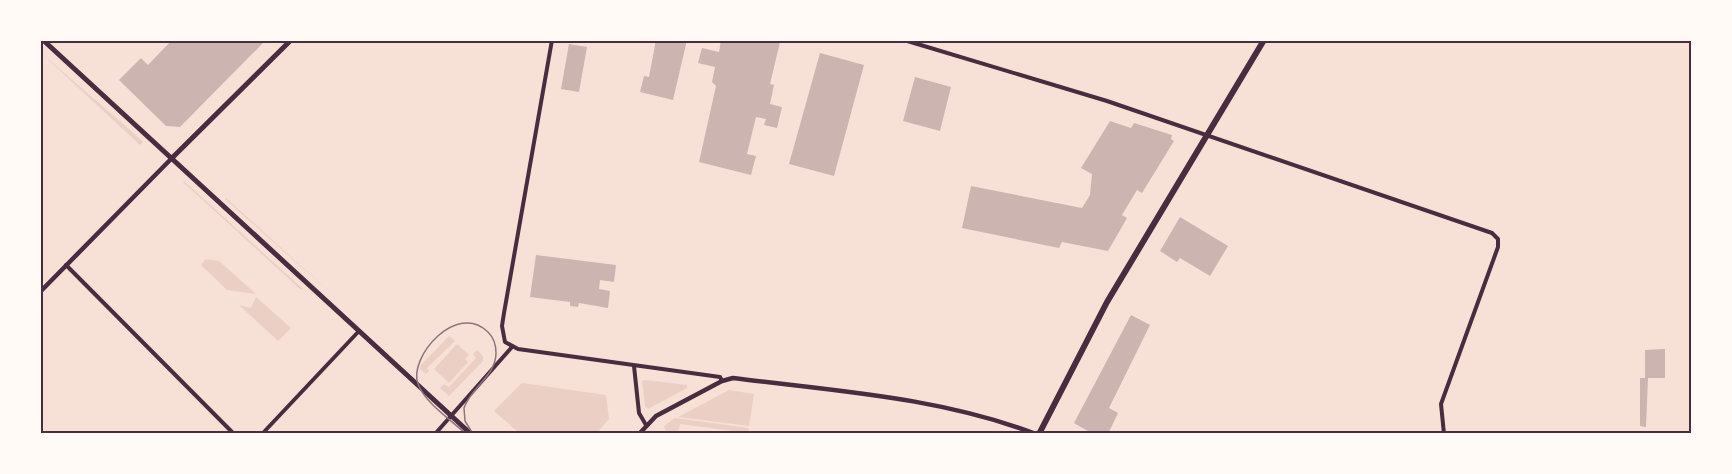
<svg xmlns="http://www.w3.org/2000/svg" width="1732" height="474" viewBox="0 0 1732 474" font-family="Montserrat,sans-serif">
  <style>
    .green { fill: #ebcfc5 }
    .building { fill: #ccb4b1 }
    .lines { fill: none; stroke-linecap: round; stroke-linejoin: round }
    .minor { stroke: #4a2c40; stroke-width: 4 }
    .tertiary { stroke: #4a2c40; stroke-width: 4.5 }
    .secondary { stroke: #4a2c40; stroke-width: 5 }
    .primary { stroke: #4a2c40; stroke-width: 6 }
    .tram { stroke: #8f747c; stroke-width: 1.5 }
    .neatline { fill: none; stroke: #4a2c40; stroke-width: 2 }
  </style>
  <rect width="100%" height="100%" fill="#f7e1d7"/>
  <g class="green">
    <polygon points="40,52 130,130 143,142 140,145"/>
    <polygon points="184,181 303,289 301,290 183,182"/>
    <polygon points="226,198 339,300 225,199"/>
    <polygon points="206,259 219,261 256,294 227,290 201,265"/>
    <polygon points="256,297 291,328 278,341 239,305 251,308"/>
    <polygon points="449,336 455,341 427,368 429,371 426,374 420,369 421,365"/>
    <polygon points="457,344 469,355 465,359 468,362 449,383 434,369"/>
    <polygon points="477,350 483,356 483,361 449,396 440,388 444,384 449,387 476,358 473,354"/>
    <polygon points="645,380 687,385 687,388 648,409 645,406 642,381"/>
    <polygon points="522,383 606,395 609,419 597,433 519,433 494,411"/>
    <polygon points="729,390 754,394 749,426 678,417"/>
    <polygon points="675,418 749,428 748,433 680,424 678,433 666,433 664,426"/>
  </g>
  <g class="building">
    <polygon points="172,40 266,40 180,127 166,126 119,80 141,58 148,65"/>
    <polygon points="656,40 687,40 673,100 640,92 644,76 649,77"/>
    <polygon points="721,40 780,42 770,84 774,85 770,104 782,107 777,128 764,125 766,119 756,117 747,154 756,156 751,175 699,162 716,86 712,82 715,67 698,63 702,48 719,52"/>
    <polygon points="569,44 587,47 579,92 561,89"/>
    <polygon points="820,53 864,65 834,176 789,164"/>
    <polygon points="915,77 951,87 940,131 903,121"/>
    <polygon points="1110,121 1131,128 1134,123 1172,135 1171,139 1174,141 1142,193 1137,190 1122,215 1127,218 1108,251 1062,242 1059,248 962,228 971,186 1082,208 1090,195 1092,174 1081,168"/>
    <polygon points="1180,217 1228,246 1210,276 1180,258 1177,262 1160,251"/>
    <polygon points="536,255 616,265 614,282 600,280 599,289 610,291 608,308 579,303 578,307 570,306 570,302 530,297"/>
    <polygon points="1131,315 1150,325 1109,408 1118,413 1108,434 1093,434 1074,423"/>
    <polygon points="1665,349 1665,378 1648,378 1646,427 1640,426 1640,378 1645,378 1645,350"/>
  </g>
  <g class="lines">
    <g class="minor">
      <polyline points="552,40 504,313 502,326 505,342 518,349 720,377 722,381"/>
      <polyline points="904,40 1107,101 1492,233 1498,239 1498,247 1441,404 1444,434"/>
      <polyline points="66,265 234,434"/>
      <polyline points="634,366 639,413 646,425"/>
      <polyline points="262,434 359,331"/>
      <polyline points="435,434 512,347"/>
    </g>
    <g class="tertiary">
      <polyline points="40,292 171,159"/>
      <path d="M639,434L656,416L722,381L733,378C835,391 939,397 1036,434"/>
    </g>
    <g class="secondary">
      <polyline points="43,40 471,434"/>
      <polyline points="171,159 291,40"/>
    </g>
    <polyline class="primary" points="1039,434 1107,302 1264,40"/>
    <path class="tram" d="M466,434C451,420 425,403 418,384C408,357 457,301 488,332C493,337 496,345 496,353C496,376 471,387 464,408L465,421L473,434"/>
  </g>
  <rect width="1732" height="474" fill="none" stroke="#fffaf5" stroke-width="84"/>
  <rect x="42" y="42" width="1648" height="390" class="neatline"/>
</svg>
